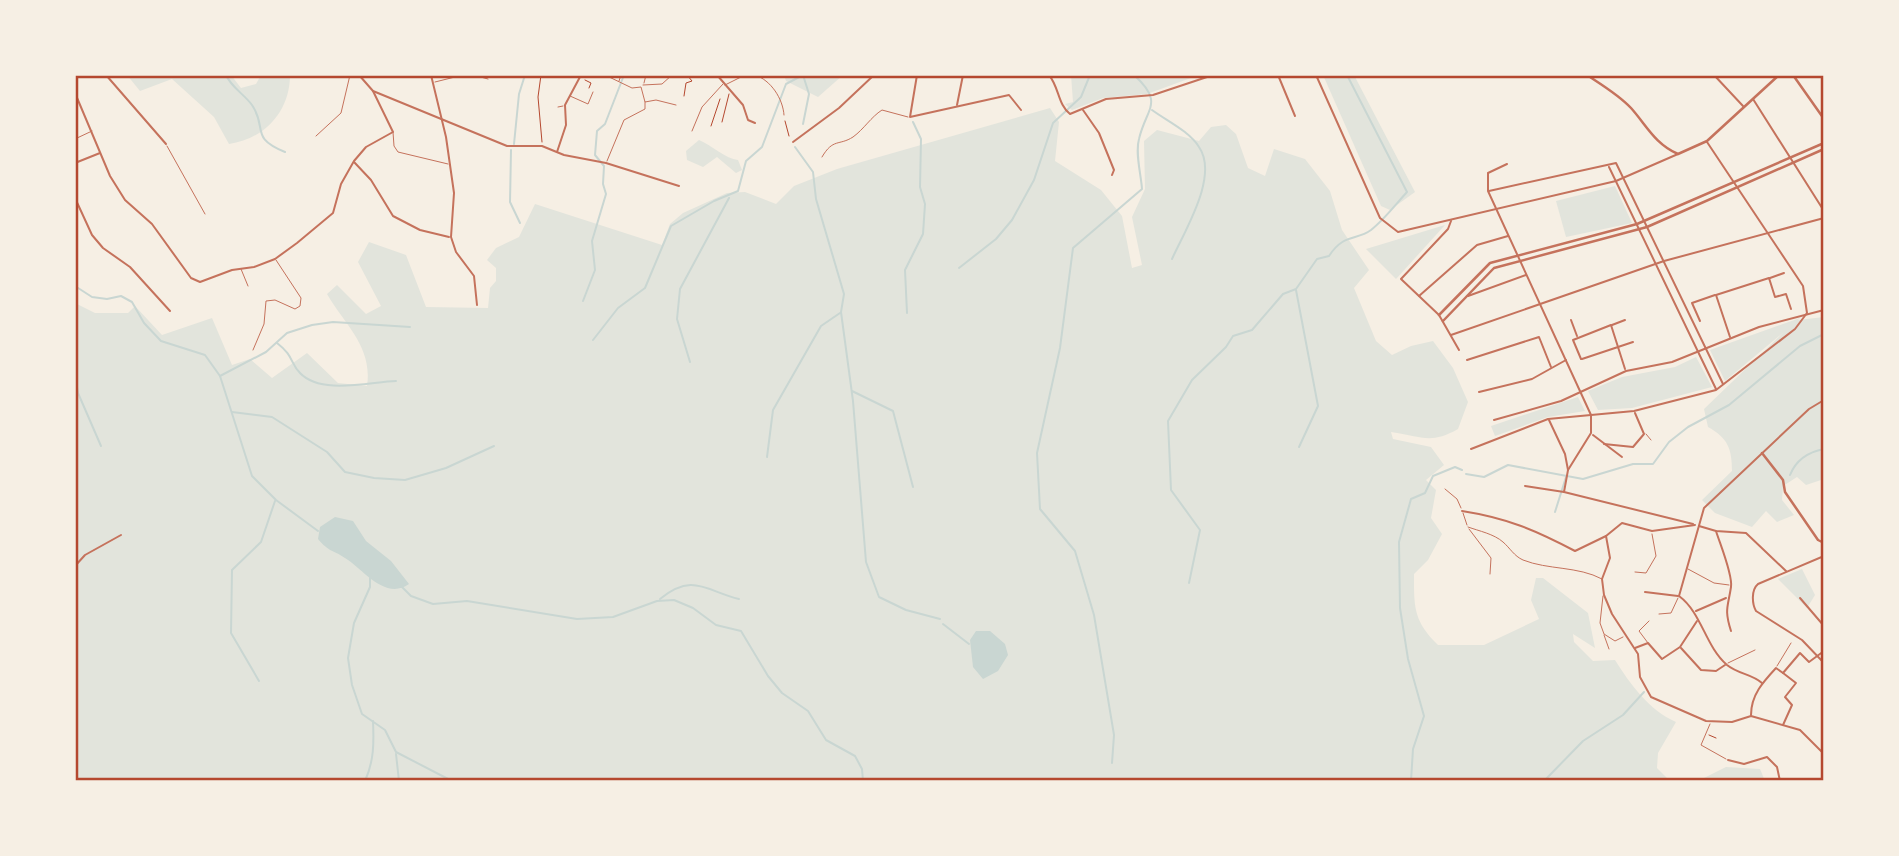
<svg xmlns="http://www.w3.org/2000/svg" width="1899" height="856" viewBox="0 0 1899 856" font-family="Figtree,sans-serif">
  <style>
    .green { fill: #e2e4dc }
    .water { fill: #c9d6d2 }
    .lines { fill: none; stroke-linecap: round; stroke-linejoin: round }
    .stream { stroke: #c9d6d2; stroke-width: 2 }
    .path { stroke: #b5482f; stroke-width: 1 }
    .service { stroke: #c5725c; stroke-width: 1 }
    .minor { stroke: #c5725c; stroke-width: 2 }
    .tertiary { stroke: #c5725c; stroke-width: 2.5 }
    .neatline { fill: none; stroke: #b5482f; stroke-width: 2.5 }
  </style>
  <rect width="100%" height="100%" fill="#f6efe4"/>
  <g class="green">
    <path d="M127,75H231L241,88L256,84L261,75H290C290,112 264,139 229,144L214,117L172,79L140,91Z"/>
    <polygon points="784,75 843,75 818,97 786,81"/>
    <polygon points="1071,75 1199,75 1147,94 1103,98 1072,110 1065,104 1073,102"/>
    <polygon points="1323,75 1354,75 1415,192 1390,210 1381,206"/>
    <path d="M1050,108L1059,122L1055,161L1101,190L1122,216L1132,268L1142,265L1132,217L1145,189L1144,141L1157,130L1199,141L1211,127L1226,125L1236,134L1248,168L1265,176L1274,149L1305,159L1330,191L1342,230L1369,270L1354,288L1376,341L1392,355L1411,346L1433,341L1453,368L1468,402L1458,429C1430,445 1421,436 1391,432L1393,439L1431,447L1444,465L1426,480L1436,490L1431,518L1442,534L1428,560L1414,574C1414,606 1413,621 1438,645H1484L1539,619L1531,600L1536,578H1543L1588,613L1595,648L1573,634L1574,642L1593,661L1615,660C1630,684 1649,710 1676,722L1658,753L1657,768L1670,781H75V303L95,313H128L135,306L162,335L212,318L232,365L250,359L272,378L307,353L338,383L367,386C373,347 345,325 327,294L337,285L366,314L381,306L358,262L369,242L406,255L426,307L488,308L490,288L496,281V268L487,260L496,248L519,237L535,204L662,245L670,224L683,213L727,193L745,192L776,204L794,186L837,169Z"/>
    <path d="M699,140C711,145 726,159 738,160L742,170L736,173L717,157L703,167L687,160L686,151Z"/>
    <polygon points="1615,186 1632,223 1566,237 1556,201"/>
    <polygon points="1445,225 1396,279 1366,249"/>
    <path d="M1824,317V479L1806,485L1797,477L1783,486L1782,500L1794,515L1777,522L1766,511L1752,527L1715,513L1702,500L1732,471C1732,449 1728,438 1708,427L1704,409L1784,332L1725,381L1710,350L1800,318L1798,320Z"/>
    <polygon points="1696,357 1712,387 1632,408 1598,410 1588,391 1622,377 1675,367"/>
    <polygon points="1578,397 1585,411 1548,417 1495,436 1491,426"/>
    <polygon points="1802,569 1815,595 1807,608 1778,579"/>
    <polygon points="1726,767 1760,769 1765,781 1698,781"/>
  </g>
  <g class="water">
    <path d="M335,517L353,521L366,541L391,561L409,584C385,601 363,569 345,558C332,549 330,553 318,539L320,527Z"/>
    <polygon points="976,631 990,631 1005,644 1008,655 998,671 983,679 973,667 970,640"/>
  </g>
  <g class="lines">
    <g class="stream">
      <path d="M226,75C231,87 244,94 252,105C268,129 249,137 285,152"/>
      <path d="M1152,110C1167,121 1189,131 1199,147C1219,176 1185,230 1172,259"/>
      <polyline points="803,124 809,94 803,75"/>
      <polyline points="514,144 519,94 525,75"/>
      <polyline points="795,147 813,172 816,199 844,294 841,312 853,401 866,562 879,597 906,610 940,619"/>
      <polyline points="511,150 510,202 520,223"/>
      <polyline points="959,268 996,239 1012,220 1034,180 1053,123 1081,97 1090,75"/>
      <polyline points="75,286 92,297 107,299 121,296 132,302 144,323 161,341 205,355 220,376 252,476 276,500 318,531"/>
      <polyline points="1296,290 1318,406 1299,447"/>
      <polyline points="583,301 595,270 592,241 606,194 603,184 604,166 595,155 597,131 605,124 624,75"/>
      <polyline points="907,313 905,270 923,234 925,204 920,187 921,139 913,122"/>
      <polyline points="593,340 618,308 645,288 671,226 714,201 738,191 746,161 762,147 786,84 803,75"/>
      <path d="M277,343C294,356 290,363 300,373C321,395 369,382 396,381"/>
      <polyline points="690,362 677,319 680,289 729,198"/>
      <polyline points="75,376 78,393 101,446"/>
      <polyline points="220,376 266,352 287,333 312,325 333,322 410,327"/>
      <polyline points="852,391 893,411 913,487"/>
      <polyline points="232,412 272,417 327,452 345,472 374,478 405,480 446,468 494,446"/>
      <polyline points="767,457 773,410 821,326 840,313"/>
      <polyline points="1466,474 1484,477 1508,465 1583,479 1633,464 1653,464 1669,442 1688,427 1729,405 1800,346 1824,334"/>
      <path d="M1790,475C1796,460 1808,452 1824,449"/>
      <polyline points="1555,512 1566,477"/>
      <polyline points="370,578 370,587 354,623 348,658 352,685 362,714 385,730 396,752 452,781"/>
      <path d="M1189,583L1200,530L1171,490L1168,421L1192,380L1226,347L1233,336L1252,330L1283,294L1296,289L1317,259L1329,256C1344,233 1356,241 1371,230C1384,220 1396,204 1407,192L1347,75"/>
      <polyline points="401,586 411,596 433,604 467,601 577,619 613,617 657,601 674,600 693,608 716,625 741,631 768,676 782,693 808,711 826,740 855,756 862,769 863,781"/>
      <path d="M660,599C693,572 706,591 739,599"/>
      <polyline points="943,624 969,644"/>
      <polyline points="259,681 231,633 232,570 261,542 275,501"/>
      <polyline points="396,754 399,781"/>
      <path d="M1112,763L1114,735L1094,615L1075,551L1040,509L1037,453L1060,348L1073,248L1142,189C1141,174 1135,153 1139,139C1146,108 1165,103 1134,75"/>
      <path d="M365,781C374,761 374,743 373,721"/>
      <polyline points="1411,781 1413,749 1424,716 1408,659 1400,608 1399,542 1411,499 1425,493 1433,476 1455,467 1462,470"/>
      <polyline points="1544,781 1583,741 1623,715 1644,692"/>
      <polyline points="1754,781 1755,779"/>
    </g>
    <g class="path">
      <polyline points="541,75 538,97 542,142"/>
      <polyline points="585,80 591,83 589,88"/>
      <polyline points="684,96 686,83 692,81 687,75"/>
      <polyline points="785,121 789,136"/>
      <polyline points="722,122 729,94"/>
      <polyline points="711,126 720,99"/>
      <polyline points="1709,735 1716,738"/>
    </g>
    <g class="service">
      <polyline points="473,75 488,79"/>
      <polyline points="605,75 632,88 641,87 645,102 656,100 676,105"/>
      <path d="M755,75C771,80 783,99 784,115"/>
      <polyline points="619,81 621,75"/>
      <polyline points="435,82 463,75"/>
      <polyline points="644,83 646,75"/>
      <polyline points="643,85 662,84 672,75"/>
      <polyline points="725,85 745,75"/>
      <polyline points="570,96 588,104 593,92"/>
      <polyline points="558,107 563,106"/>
      <polyline points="692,131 702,107 723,84"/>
      <polyline points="393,132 394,146 398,152 448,164"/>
      <polyline points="316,136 341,113 350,75"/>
      <polyline points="75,139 92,131"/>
      <polyline points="167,146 205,214"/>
      <path d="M822,157C833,138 839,146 853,137C864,129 871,117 882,110L908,117"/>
      <polyline points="607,161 624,120 645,109 645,102"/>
      <polyline points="241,269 248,286"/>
      <polyline points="253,350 264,324 266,301 275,300 295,309 300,306 301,298 276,260"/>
      <polyline points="1646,434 1651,440"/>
      <polyline points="1445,489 1457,499 1461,508"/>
      <polyline points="1463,513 1467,525"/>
      <path d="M1468,527C1479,531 1494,534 1503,542C1510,548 1514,556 1523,560C1548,570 1578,566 1602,579"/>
      <polyline points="1469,529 1491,558 1490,574"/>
      <polyline points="1688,569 1714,583 1729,585"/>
      <polyline points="1635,572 1646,573 1656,556 1652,534"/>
      <polyline points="1603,596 1600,623 1604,634 1615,641 1623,637"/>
      <polyline points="1659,614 1671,613 1678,598"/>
      <polyline points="1604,635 1609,649"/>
      <polyline points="1648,643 1639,631 1649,621"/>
      <polyline points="1728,663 1755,650"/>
      <polyline points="1777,666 1791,643"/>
      <polyline points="1710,724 1701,745 1726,759"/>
    </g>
    <g class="minor">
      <polyline points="106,75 166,144"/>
      <polyline points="359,75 373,91 507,146 542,146 564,155 606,163 679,186"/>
      <polyline points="431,75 446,137 454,193 451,237 456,252 474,276 477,305"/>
      <polyline points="717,75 743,105 748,120 755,123"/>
      <polyline points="917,75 910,117 1009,95 1021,110"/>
      <path d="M1049,75C1059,87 1058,105 1070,114L1106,99L1153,95L1213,75"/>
      <polyline points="1278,75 1295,116"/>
      <polyline points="1316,75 1380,218 1398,232 1616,181 1678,154"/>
      <polyline points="1714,75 1743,106"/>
      <polyline points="75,93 110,176 125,200 152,224 191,278 200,282 232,270 254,267 275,259 297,243 333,213 341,184 354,161 366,147 393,132 373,91"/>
      <polyline points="1753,99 1824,211"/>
      <polyline points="957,105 963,75"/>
      <polyline points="1083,110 1099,133 1114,170 1112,175"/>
      <polyline points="793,142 839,108 874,75"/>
      <polyline points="557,152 566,125 565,105 581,75"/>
      <polyline points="354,162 371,180 393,216 420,230 449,237"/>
      <polyline points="75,163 100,153"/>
      <polyline points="1507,164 1488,173 1488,191 1591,415 1591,433 1568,470 1564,492 1525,486"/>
      <polyline points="1609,167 1716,389"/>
      <polyline points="1489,191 1616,163 1723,384"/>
      <polyline points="75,198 92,235 103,248 130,267 170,311"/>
      <polyline points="1451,221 1448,229 1401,279 1439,315 1459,350"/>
      <polyline points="1770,278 1784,273"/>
      <polyline points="1419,296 1477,245 1508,236"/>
      <polyline points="1468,296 1526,275"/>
      <polyline points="1571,320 1577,336"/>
      <polyline points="1700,321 1692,303 1715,295"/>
      <polyline points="1612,325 1625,320"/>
      <polyline points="1451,335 1664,261 1824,218"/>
      <polyline points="1730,337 1716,295 1769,278 1775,297 1786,294 1791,309"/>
      <polyline points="1467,360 1539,337 1551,367"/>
      <polyline points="1625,369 1611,325 1573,340 1581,359 1582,359 1633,342"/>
      <polyline points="1479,392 1532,379 1566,360"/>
      <polyline points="1494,420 1561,401 1626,371 1672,362 1759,327 1824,310"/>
      <polyline points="1549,420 1565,454 1568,470"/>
      <polyline points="1593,435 1622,457"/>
      <polyline points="1604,444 1633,447 1644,434 1635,413"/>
      <polyline points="1471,449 1548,419 1634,411 1716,390 1795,329 1807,313 1803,286 1707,142"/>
      <polyline points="1564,492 1693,524"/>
      <path d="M1462,511C1507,518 1535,530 1575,551L1606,536L1622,523L1652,531L1695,525"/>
      <polyline points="1699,526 1716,531 1746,533 1786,571"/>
      <path d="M1716,531C1720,544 1733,575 1731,587C1728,607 1724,609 1731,631"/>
      <polyline points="1606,536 1610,558 1602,579 1604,595 1612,614 1638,654 1640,677 1651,697 1706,721 1732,722 1751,716 1800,730 1824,754"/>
      <path d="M1824,556L1758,584C1751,590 1752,604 1756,611L1802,640L1824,663"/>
      <polyline points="75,566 85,555 121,535"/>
      <polyline points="1645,592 1678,596"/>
      <polyline points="1800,598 1824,626"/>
      <polyline points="1696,611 1726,598"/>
      <polyline points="1635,648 1648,643 1662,659 1680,647 1697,621"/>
      <polyline points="1681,648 1701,670 1716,671 1725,665"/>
      <path d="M1762,683C1752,674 1738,674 1727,665C1705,646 1702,613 1679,596L1704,508L1809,409L1824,400"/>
      <path d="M1751,715C1751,695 1763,682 1776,668L1783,673"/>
      <polyline points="1783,725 1792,705 1785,697 1796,683 1783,673 1800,653 1809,662 1824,651"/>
      <polyline points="1728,760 1744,764 1767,757 1777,767 1780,781"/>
    </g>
    <g class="tertiary">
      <path d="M1587,75C1602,85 1619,95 1631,108C1647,126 1655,144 1678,154L1707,141L1779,75"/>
      <polyline points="1793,75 1824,119"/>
      <polyline points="1439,315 1490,263 1637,224 1824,143"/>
      <polyline points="1443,321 1494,268 1647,227 1824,149"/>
      <polyline points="1762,453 1783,480 1785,492 1818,540 1824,543"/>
    </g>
  </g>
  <rect width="1899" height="856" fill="none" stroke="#f6efe4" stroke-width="154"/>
  <rect x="77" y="77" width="1745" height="702" class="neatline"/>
</svg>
